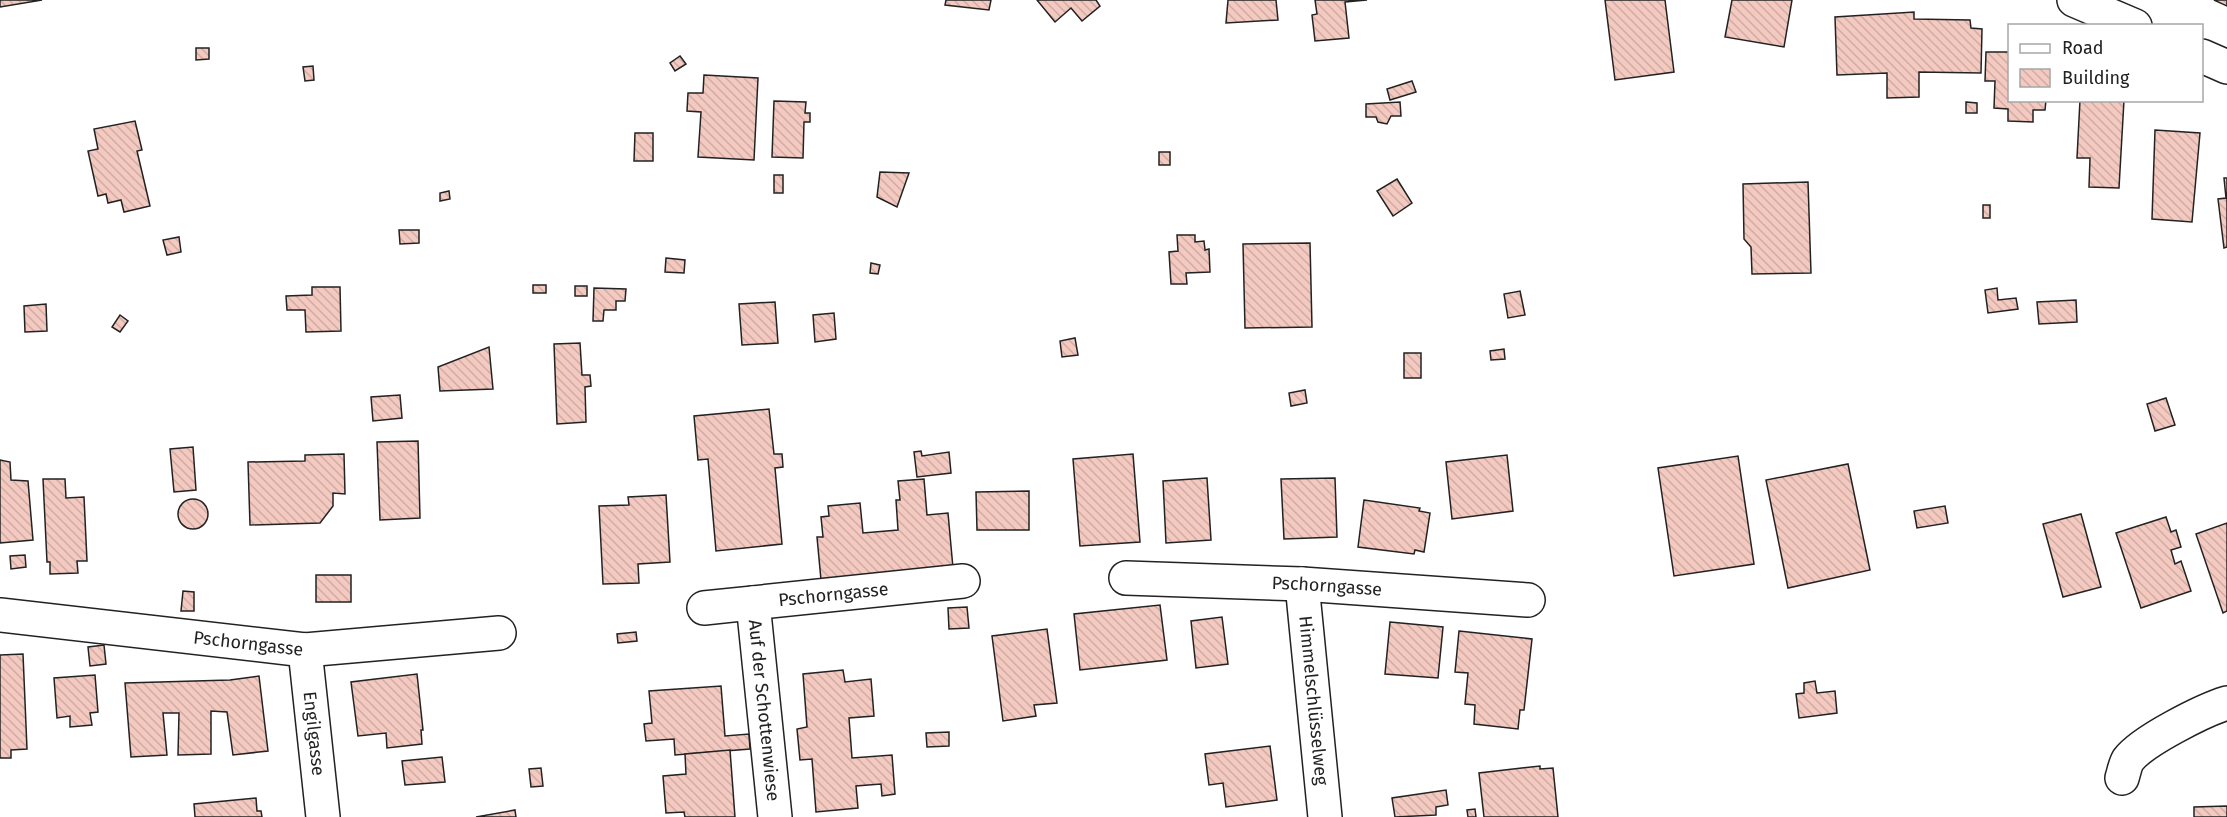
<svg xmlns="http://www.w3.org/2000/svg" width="2227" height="817" viewBox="0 0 2227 817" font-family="'Fira Sans',sans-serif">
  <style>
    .building { fill: url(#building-back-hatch); stroke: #222; stroke-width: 1.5 }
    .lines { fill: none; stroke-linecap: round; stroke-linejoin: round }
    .minor-casing { stroke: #222; stroke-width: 36 }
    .minor { stroke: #fff; stroke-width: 33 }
    .labels { text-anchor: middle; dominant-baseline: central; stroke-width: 4.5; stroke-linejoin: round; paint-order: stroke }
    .street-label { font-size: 18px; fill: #222; stroke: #fff }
  </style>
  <defs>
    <pattern id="building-back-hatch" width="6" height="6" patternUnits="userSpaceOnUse" patternTransform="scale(1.5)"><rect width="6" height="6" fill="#f3c9c0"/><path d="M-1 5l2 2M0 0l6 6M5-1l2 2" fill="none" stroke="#d0aca5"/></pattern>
  </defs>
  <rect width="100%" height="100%" fill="#fff"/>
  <g class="building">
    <polygon points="0,0 42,0 0,7"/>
    <polygon points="946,0 991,0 989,10 945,5"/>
    <polygon points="1037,0 1096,0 1100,6 1082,21 1071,8 1055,22"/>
    <polygon points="1228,0 1276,0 1278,20 1226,23"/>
    <polygon points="1315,0 1367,0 1345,2 1349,38 1315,41 1312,15 1317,14"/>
    <polygon points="1605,0 1665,0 1674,72 1615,80"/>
    <polygon points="1732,0 1792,0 1784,47 1725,37"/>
    <polygon points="2214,0 2227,0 2227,6"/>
    <polygon points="1914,12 1914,19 1970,20 1971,28 1982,29 1981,73 1919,72 1919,97 1887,98 1887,73 1837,75 1835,17"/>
    <polygon points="196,48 209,48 209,59 196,60"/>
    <polygon points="1986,52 2010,52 2010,100 2046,100 2045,110 2033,110 2033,122 2008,121 2008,109 1994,108 1995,81 1985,81"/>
    <polygon points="680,56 686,64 675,71 670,63"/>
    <polygon points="313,66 314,80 305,81 303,67"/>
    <polygon points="704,75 758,78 754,160 698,157 701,112 687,111 688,93 703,93"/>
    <polygon points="1412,81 1416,92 1390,100 1387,89"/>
    <polygon points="2080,100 2124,100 2119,188 2089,187 2090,158 2077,158"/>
    <polygon points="774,101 806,102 805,113 810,113 810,122 804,122 803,158 772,157"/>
    <polygon points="1400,102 1401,116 1391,116 1387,124 1378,122 1376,117 1366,117 1366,104"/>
    <polygon points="1966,102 1977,103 1977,113 1966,113"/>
    <polygon points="135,121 142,150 137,151 150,206 124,212 121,200 108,203 106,194 98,196 88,151 98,149 94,129"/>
    <polygon points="2155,130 2200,133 2192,222 2152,219"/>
    <polygon points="635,133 653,133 653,161 634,161"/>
    <rect x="1159" y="152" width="11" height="13"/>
    <polygon points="880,172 909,173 897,207 877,197"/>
    <rect x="774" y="175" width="9" height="18"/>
    <polygon points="2224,178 2227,178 2227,247 2224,248 2218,199 2226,198"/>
    <polygon points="1397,179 1412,203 1393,216 1377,191"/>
    <polygon points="1808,182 1811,273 1752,274 1751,247 1744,239 1743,184"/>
    <polygon points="449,191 450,199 440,201 440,193"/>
    <rect x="1983" y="205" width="7" height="13"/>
    <polygon points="399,230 419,230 419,243 400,244"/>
    <polygon points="1177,235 1195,235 1195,242 1204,241 1205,250 1209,249 1210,272 1186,273 1187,284 1171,284 1169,252 1178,251"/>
    <polygon points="179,237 181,252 167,255 163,240"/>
    <polygon points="1310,243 1312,327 1245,328 1243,244"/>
    <polygon points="666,258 685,260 684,273 665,272"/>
    <polygon points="871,263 880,265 878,274 870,273"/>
    <rect x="533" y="285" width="13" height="8"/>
    <rect x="575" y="286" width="12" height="10"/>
    <polygon points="312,287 340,287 341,331 306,332 305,310 287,310 286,296 312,295"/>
    <polygon points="594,288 626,289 625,301 616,301 616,310 604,310 603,321 593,321"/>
    <polygon points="1997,288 1998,300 2016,298 2018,309 1988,313 1985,290"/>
    <polygon points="1520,291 1525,315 1508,318 1504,294"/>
    <polygon points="2076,300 2077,322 2039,324 2037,302"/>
    <polygon points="775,302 778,343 742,345 739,304"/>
    <polygon points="46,304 47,331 25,332 24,306"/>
    <polygon points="834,313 836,339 815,342 813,315"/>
    <polygon points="120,315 128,321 120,332 112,327"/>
    <polygon points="1075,338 1078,355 1062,357 1060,341"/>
    <polygon points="580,343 582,375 590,375 591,386 585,387 586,422 557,424 554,344"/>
    <polygon points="489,347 493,389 440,391 438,367"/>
    <polygon points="1504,349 1505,359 1491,360 1490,351"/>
    <rect x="1404" y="353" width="17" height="25"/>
    <polygon points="1305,390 1307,403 1291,406 1289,393"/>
    <polygon points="400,395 402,418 373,421 371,397"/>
    <polygon points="2166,398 2175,425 2155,431 2147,404"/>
    <polygon points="769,409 774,454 782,454 783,467 775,468 782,544 716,551 708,459 698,460 694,416"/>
    <polygon points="418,441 420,518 380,520 377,442"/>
    <polygon points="193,447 196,490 174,492 170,449"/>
    <polygon points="921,451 922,456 949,452 951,473 917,477 914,452"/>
    <polygon points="344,454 345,494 333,493 333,506 320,523 250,525 248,462 305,461 305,455"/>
    <polygon points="1133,454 1140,542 1080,546 1073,459"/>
    <polygon points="1507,455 1513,511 1452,519 1446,462"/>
    <polygon points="1738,456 1754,564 1674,576 1658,468"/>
    <polygon points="0,460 10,462 11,480 28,481 33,540 0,543"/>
    <polygon points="1848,464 1870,570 1788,588 1766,480"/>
    <polygon points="1207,478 1211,540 1166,543 1163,481"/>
    <polygon points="1335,478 1337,537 1284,539 1281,479"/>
    <polygon points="43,479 65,479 66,498 84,497 87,561 77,561 78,573 50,574 50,562 47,562"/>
    <polygon points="924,479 927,515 948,513 953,568 821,580 817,537 823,537 821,517 829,516 828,506 860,503 863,533 898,530 896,500 900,500 898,481"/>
    <polygon points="1029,491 1029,530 977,530 976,492"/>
    <polygon points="666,495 670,562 638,564 639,583 603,584 599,506 629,505 628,497"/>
    <circle cx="193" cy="514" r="15"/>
    <polygon points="1364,500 1420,508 1419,511 1430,513 1424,552 1415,550 1414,554 1358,547"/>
    <polygon points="1945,506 1948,523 1917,528 1914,511"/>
    <polygon points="2081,514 2101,587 2063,597 2043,524"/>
    <polygon points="2166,517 2171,532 2176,530 2181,547 2171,550 2175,564 2181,561 2191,591 2141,608 2116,533"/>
    <polygon points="2227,523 2227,611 2223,613 2196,534"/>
    <polygon points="25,555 26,567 11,569 10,556"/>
    <rect x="316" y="575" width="35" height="27"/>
    <polygon points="183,591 194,592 194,611 181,611"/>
    <polygon points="1160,605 1167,660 1080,670 1074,614"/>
    <polygon points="967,607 969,628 949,629 948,608"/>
    <polygon points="1222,617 1228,664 1196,668 1191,621"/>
    <polygon points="1390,622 1443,627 1438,678 1385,674"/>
    <polygon points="1047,629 1057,703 1034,705 1036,716 1003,721 992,636"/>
    <polygon points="1459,631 1532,639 1524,710 1520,710 1518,729 1474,724 1475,705 1465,704 1468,673 1455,672"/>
    <polygon points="636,632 637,641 618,643 617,634"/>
    <polygon points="104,645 106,664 90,666 88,647"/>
    <polygon points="23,654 27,749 11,750 11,758 0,758 0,655"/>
    <polygon points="843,670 845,682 871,679 874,716 849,718 852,758 892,755 895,794 882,796 881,784 856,786 858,808 816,812 812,759 800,760 797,729 807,727 803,674"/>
    <polygon points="417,674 423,730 421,730 422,744 387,748 386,733 358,736 351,682"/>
    <polygon points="95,675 98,712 90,713 92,725 70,727 70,716 57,718 54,678"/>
    <polygon points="259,676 268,751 233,755 227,712 211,711 211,754 178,755 179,713 163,713 167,755 131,757 125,683 230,680"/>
    <polygon points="1815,681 1817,693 1835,691 1837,713 1799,718 1796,694 1804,693 1804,683"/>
    <polygon points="721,686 725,736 749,734 750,749 675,755 674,739 646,741 644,724 652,723 649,691"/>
    <polygon points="949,732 949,746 927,747 926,733"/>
    <polygon points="1270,746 1277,800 1226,807 1223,783 1209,785 1205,754"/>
    <polygon points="730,750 735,817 685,817 684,812 666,813 663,776 686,774 685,754"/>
    <polygon points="442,757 445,782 405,785 402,761"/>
    <polygon points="1540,766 1540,769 1553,768 1558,817 1484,817 1479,773"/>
    <polygon points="541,768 543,786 531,787 529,769"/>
    <polygon points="1446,790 1448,805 1436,807 1436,815 1395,817 1392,798"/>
    <polygon points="256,798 257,811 261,811 262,817 195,817 194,804"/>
    <polygon points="2227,806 2227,817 2194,817 2194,807"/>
    <polygon points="1475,809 1476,817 1468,817 1467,810"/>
    <polygon points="515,810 516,817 476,817"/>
  </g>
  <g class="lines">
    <defs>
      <g id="minor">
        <polyline points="2074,0 2135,26"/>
        <polyline points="2202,56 2227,67"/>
        <path id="s1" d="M1126,578L1302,584L1528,600"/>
        <path id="s2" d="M1302,584L1325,817"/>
        <path id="s3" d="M753,603L775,817"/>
        <path id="s4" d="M704,608L963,581"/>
        <path id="s5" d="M0,615L305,650L499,633"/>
        <path id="s6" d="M305,650L323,817"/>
        <path d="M2122,778C2124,772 2125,765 2128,760C2142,741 2204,710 2227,703"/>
      </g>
    </defs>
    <use href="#minor" class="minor-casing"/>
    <use href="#minor" class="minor"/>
  </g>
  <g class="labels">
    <g class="street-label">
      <text stroke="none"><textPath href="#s1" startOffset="201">Pschorngasse</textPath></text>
      <text stroke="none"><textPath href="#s4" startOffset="130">Pschorngasse</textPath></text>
      <text stroke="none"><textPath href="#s5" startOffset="250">Pschorngasse</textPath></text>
      <text stroke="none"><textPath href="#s2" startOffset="117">Himmelschlüsselweg</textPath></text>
      <text stroke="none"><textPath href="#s3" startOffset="108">Auf der Schottenwiese</textPath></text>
      <text stroke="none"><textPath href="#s6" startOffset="84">Engilgasse</textPath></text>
    </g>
  </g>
  <rect x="2008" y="24" width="195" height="78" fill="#ffffff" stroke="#a7a7a7" stroke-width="1.5"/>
  <rect x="2020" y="44" width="30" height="9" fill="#ffffff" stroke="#a7a7a7" stroke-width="1.5"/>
  <text x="2062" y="54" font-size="18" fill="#222222">Road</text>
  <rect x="2020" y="69" width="30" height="18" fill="url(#building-back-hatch)" stroke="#a7a7a7" stroke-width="1.5"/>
  <text x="2062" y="84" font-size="18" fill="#222222">Building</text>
</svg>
